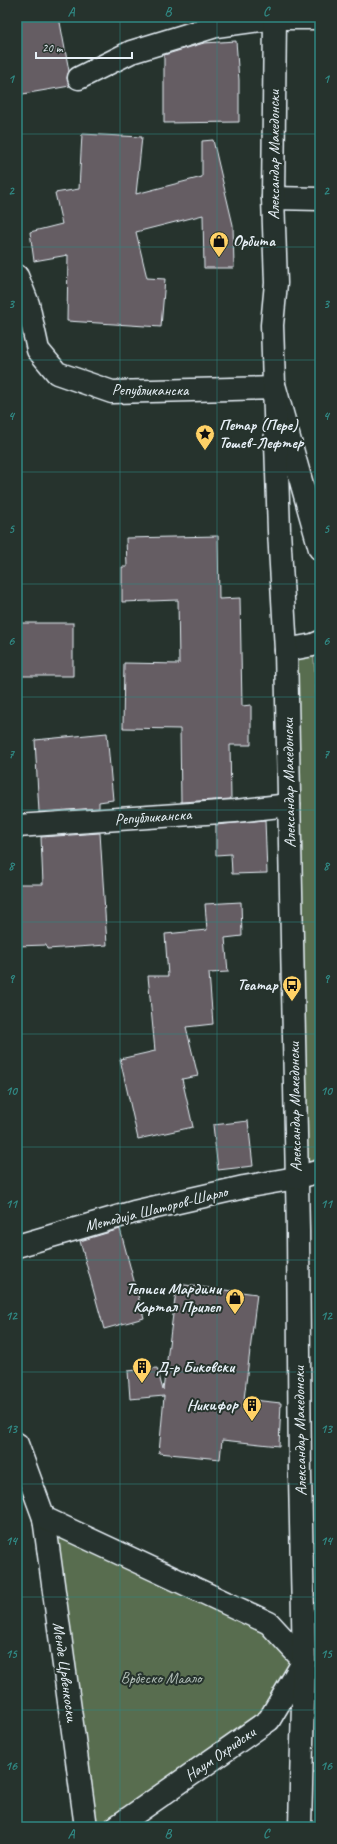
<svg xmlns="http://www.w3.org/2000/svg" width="337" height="1844" viewBox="0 0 337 1844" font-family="Caveat,sans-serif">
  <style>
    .green { fill: #596d50; stroke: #a0afa4 }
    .building { fill: #655d63; stroke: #e8f1f8 }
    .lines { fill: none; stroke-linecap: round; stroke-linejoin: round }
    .street-casing { stroke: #e8f1f8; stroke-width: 25 }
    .secondary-casing { stroke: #e8f1f8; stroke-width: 25 }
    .street { stroke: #26332d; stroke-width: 22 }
    .secondary { stroke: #26332d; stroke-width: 22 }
    .grid { fill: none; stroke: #308883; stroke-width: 1; stroke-opacity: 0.55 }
    .labels { text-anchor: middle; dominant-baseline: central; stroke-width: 4; stroke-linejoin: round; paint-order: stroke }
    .street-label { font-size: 16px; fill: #e8f1f8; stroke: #26332d }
    .poi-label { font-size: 16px; font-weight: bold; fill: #e8f1f8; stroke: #26332d; text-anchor: start }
    .park-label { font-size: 16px; fill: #afbcb5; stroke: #26332d }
    .neatline { fill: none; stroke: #308883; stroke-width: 1.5 }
    .grid-label { font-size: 13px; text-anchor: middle; font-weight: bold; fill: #308883 }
  </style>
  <rect width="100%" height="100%" fill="#26332d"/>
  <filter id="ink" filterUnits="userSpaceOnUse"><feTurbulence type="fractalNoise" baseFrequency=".025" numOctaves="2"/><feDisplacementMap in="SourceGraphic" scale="8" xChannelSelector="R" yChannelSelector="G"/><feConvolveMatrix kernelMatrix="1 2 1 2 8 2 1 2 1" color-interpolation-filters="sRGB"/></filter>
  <g filter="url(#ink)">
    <g class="green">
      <polygon points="313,645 320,757 320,1171 296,1178 286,650"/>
      <polygon points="44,1518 269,1623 304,1661 269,1720 116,1827 86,1827"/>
    </g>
    <g class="building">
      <polygon points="17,17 59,17 69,71 67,78 70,86 17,95"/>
      <polygon points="236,41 239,80 239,122 164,123 164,55 204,43"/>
      <polygon points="82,134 142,137 136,194 202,177 202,141 213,140 233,225 234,268 204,268 203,215 136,232 147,278 165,279 161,327 67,321 68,255 34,261 30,232 62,224 55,193 79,189"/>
      <polygon points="218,536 219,599 240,598 242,706 251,705 251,745 230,745 231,799 181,802 180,729 123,728 124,663 179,664 178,600 122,602 122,567 127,567 126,538"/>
      <rect x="17" y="623" width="56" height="53"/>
      <polygon points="107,733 113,800 99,802 99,808 39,812 35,740"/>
      <polygon points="265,820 267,873 232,874 231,854 216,855 216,825"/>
      <polygon points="100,833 107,945 47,949 46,945 17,946 17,884 43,884 41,837"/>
      <polygon points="241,902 242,936 225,938 228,972 209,973 213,1024 186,1027 198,1076 182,1079 193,1127 138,1139 120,1059 155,1051 148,976 168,976 165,934 207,930 205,904"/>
      <polygon points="248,1121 253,1166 218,1170 213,1125"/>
      <polygon points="120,1229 144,1318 104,1329 80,1241"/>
      <polygon points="177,1284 257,1294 244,1399 281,1403 279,1446 222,1440 220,1459 159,1453 164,1396 130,1399 128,1371 157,1368 163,1390"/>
    </g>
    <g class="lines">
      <defs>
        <g id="street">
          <polyline points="79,78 131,52 216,26 275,18 320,18"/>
          <polyline points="273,198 320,199"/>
          <polyline points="17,276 28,304 38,350 57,373 112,392 275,388 320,549"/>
          <polyline points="286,650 313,645 320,642"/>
          <polyline points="17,826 235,811 289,805"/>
          <polyline points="17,1246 134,1212 244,1187 296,1178"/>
          <polyline points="17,1444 44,1518 86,1827"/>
          <polyline points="44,1518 269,1623 304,1661"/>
          <polyline points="116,1827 269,1720 304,1661"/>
        </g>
        <g id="secondary">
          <polyline points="275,17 273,198 276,283 272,325 279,531 286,650 298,1231 300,1476 304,1661 300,1827"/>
          <polyline points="296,1178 320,1171"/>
        </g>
      </defs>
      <use href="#street" class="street-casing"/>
      <use href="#secondary" class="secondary-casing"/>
      <use href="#street" class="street"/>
      <use href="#secondary" class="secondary"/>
    </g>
  </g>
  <path class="grid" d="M120,17V1827M217,17V1827M17,134H320M17,247H320M17,360H320M17,472H320M17,584H320M17,697H320M17,810H320M17,922H320M17,1034H320M17,1147H320M17,1260H320M17,1372H320M17,1484H320M17,1597H320M17,1710H320"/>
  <defs>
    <symbol id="shop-pin" viewBox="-11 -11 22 30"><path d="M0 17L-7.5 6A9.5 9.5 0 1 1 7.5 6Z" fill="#ffd166" stroke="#26332d"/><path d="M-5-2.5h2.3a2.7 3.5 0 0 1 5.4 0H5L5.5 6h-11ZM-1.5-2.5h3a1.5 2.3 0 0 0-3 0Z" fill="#111"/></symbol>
    <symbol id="sight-pin" viewBox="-11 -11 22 30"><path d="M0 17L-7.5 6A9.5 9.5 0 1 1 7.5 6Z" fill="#ffd166" stroke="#26332d"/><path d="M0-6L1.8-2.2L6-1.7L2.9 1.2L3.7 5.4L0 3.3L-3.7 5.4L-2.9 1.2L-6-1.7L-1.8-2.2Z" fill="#111"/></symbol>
    <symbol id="bus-pin" viewBox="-11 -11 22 30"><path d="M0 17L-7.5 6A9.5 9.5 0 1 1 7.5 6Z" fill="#ffd166" stroke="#26332d"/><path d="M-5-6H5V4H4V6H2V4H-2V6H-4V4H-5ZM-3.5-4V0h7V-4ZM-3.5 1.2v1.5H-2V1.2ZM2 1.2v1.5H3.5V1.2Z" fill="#111"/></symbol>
    <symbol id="building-pin" viewBox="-11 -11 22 30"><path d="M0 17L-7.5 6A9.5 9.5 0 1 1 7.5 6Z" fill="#ffd166" stroke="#26332d"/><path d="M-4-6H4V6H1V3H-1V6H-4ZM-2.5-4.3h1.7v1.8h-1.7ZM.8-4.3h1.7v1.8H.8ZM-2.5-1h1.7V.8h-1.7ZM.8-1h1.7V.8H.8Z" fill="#111"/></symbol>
  </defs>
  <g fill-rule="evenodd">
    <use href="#shop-pin" x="208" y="230" width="22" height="30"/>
    <use href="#sight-pin" x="194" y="423" width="22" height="30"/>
    <use href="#bus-pin" x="281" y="974" width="22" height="30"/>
    <use href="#shop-pin" x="224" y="1287" width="22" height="30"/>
    <use href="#building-pin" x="131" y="1356" width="22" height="30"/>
    <use href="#building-pin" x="241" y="1394" width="22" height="30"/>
  </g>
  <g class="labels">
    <g class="street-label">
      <text transform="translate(274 155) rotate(-90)">Александар Македонски</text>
      <text x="150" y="390">Републиканска</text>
      <text transform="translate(289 783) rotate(-91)">Александар Македонски</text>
      <text transform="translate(153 817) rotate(-4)">Републиканска</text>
      <text transform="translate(295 1107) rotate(-91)">Александар Македонски</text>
      <text transform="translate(156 1209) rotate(-14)">Методија Шаторов-Шарло</text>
      <text transform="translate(300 1431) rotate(-91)">Александар Македонски</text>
      <text transform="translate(65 1672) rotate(82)">Менде Црвенкоски</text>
      <text transform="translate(220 1754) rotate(-35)">Наум Охридски</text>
    </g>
    <g class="poi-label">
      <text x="233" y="241">Орбита</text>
      <text x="219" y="425">Петар (Пере)<tspan x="219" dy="18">Тошев-Лефтер</tspan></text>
      <text x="278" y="985" text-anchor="end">Театар</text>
      <text x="221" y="1289" text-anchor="end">Теписи Мардини<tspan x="221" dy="18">Картал Прилеп</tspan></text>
      <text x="156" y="1367">Д-р Биковски</text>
      <text x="238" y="1405" text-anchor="end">Никифор</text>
    </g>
    <g class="park-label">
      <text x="161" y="1678">Врбеско Маало</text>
    </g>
  </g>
  <rect width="337" height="1844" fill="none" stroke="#26332d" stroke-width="44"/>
  <path d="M36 52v6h96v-6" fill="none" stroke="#e8f1f8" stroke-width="2"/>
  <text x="42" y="52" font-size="12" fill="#e8f1f8" stroke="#26332d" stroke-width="3" paint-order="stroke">20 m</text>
  <rect x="22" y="22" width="293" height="1800" class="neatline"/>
  <g class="grid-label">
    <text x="71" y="16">A</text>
    <text x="168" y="16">B</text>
    <text x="266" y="16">C</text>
    <text x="11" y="83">1</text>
    <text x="326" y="83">1</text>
    <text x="11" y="195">2</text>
    <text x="326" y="195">2</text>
    <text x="11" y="308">3</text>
    <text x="326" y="308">3</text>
    <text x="11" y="420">4</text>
    <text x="326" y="420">4</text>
    <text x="11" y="533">5</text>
    <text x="326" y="533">5</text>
    <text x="11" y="645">6</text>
    <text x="326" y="645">6</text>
    <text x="11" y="758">7</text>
    <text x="326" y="758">7</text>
    <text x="11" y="870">8</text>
    <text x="326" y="870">8</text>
    <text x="11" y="983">9</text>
    <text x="326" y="983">9</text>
    <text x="11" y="1095">10</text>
    <text x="326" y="1095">10</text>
    <text x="11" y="1208">11</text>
    <text x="326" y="1208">11</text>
    <text x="11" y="1320">12</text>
    <text x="326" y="1320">12</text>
    <text x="11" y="1433">13</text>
    <text x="326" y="1433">13</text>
    <text x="11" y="1545">14</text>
    <text x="326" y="1545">14</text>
    <text x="11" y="1658">15</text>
    <text x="326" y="1658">15</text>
    <text x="11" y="1770">16</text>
    <text x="326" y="1770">16</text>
    <text x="71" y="1838">A</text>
    <text x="168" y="1838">B</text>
    <text x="266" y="1838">C</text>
  </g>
</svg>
